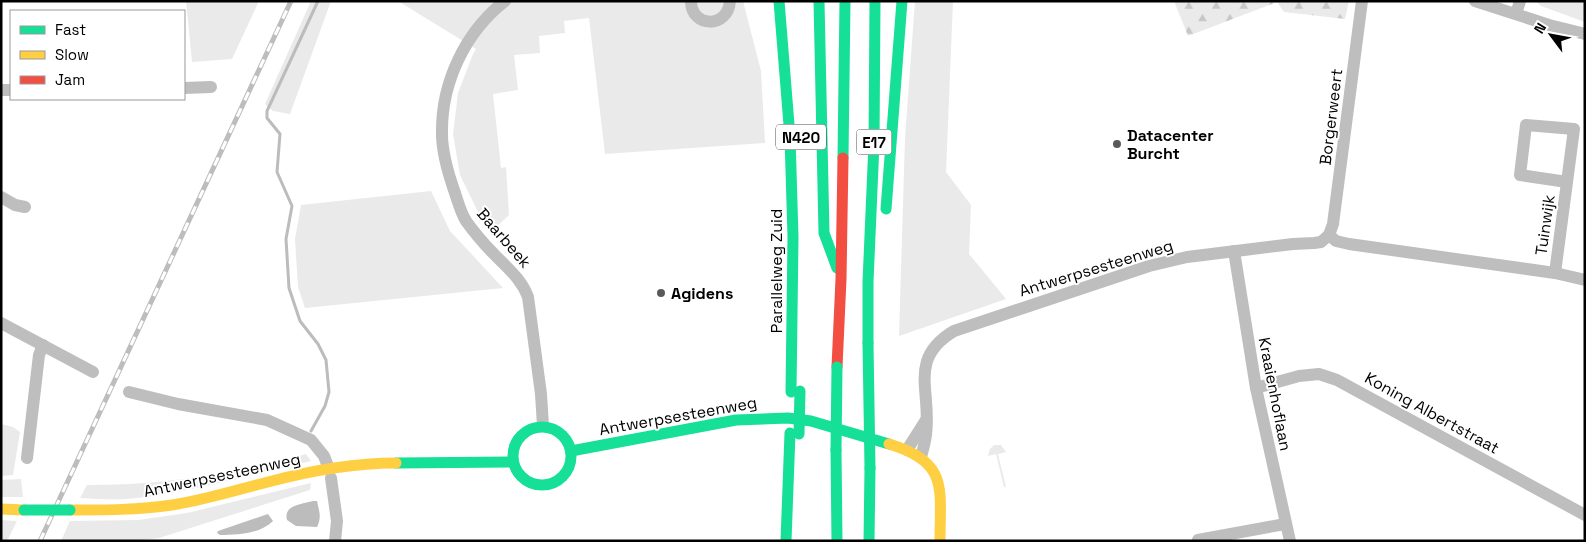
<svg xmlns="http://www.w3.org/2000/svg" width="1586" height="542" viewBox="0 0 1586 542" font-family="'Space Grotesk',sans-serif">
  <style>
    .grass { fill: #eaeaea }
    .forest { fill: url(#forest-firs) }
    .water { fill: #bcbcbc }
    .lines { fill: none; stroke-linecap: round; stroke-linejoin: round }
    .stream { stroke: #bcbcbc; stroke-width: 3 }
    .street { stroke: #bebebe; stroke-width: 12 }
    .fast { stroke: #16e098; stroke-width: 11 }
    .slow { stroke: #ffcf43; stroke-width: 11 }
    .jam { stroke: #f24e42; stroke-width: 11 }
    .rail-casing { stroke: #bdbdbd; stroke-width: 5 }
    .rail { stroke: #fff; stroke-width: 3; stroke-dasharray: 9; stroke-linecap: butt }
    .fast-bridge { stroke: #16e098; stroke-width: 11 }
    .poi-dot { fill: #595959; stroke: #fff; stroke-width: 2 }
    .labels { text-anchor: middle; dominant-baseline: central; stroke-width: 4; stroke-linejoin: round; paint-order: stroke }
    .shield { fill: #fff; stroke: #4c4c4c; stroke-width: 1 }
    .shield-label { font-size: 15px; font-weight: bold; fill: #000 }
    .street-label { font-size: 16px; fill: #000; stroke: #fff }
    .poi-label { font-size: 16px; font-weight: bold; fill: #000; stroke: #fff; text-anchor: start }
  </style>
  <defs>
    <pattern id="forest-firs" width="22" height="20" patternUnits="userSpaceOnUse" patternTransform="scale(1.25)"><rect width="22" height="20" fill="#eaeaea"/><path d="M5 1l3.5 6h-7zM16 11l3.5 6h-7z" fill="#c7c7c7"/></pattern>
  </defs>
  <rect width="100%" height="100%" fill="#fff"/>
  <g class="grass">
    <polygon points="186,1 259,1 232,59 192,62"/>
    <polygon points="311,1 331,1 290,114 273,111 265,104"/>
    <polygon points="398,1 743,1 761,71 765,143 605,154 589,18 564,21 565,33 539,36 540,53 514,55 518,90 493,94 501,168 506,167 509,215 493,230 478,212 460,175 453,134 458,93 473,54 476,49"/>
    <polygon points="915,1 953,1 946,172 971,205 969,254 1006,299 899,336 905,138"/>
    <polygon points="1536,1 1585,1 1585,22 1541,6"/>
    <polygon points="431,191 450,231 503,288 305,308 298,287 295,239 301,205"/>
    <polygon points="1,424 13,427 20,432 13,475 1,476"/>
    <polygon points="994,445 1001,445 1006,452 998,454 1006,487 1004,487 996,454 988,456 990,449"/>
    <path d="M306,454L311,461C250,475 189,493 127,499C111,500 96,499 80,498L87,485C162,485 234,474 306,454Z"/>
    <polygon points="21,479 23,497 1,497 1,480"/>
    <polygon points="311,483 310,490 159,538 134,541 61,541 70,521 138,520 187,513"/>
    <polygon points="1,520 17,521 7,541 1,541"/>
  </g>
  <polygon class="forest" points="1174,1 1349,1 1345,19 1284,12 1277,2 1188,36"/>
  <g class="water">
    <path d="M313,501H317C319,511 322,517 317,527L296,526L287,520C283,505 302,504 313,501Z"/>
    <path d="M268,514L273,521C260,534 237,535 220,535L217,533L218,531Z"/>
  </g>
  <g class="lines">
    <polyline class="stream" points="311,431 325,406 329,392 326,360 318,344 300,321 289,288 286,239 292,206 277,172 280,134 267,118 267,111 318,1"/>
    <g class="street">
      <path d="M505,1C465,32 441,83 442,134C442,152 449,176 455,193C458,202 461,213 466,221C474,232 484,244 493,253C507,268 521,278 528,297L541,394L543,426"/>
      <path d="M691,1C691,28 728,29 730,1"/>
      <polyline points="1475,1 1549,25 1585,34"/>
      <polyline points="1516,14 1520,1"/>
      <polyline points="184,88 211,87"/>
      <polyline points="1,90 11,90"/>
      <polyline points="1,197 15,205 25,207"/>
      <polyline points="1329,235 1336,241 1349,244 1555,273 1585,280"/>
      <polyline points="1329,235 1333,224 1362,1"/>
      <polyline points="1234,251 1256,388 1290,541"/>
      <polyline points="1555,273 1574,129 1526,125 1520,175 1567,182"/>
      <polyline points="1,323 93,372"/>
      <polyline points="1256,388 1299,376 1319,374 1337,380 1585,515"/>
      <polyline points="129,392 178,404 267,420 311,440 324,456 329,469"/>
      <polyline points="907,450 926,420"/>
      <path d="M921,457C923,450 925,442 926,435C932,391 907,359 954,331L1149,266L1187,257L1293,244L1314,243L1321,242L1329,235"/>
      <polyline points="27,458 39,355 43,345"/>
      <polyline points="331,478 337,521 335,541"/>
      <polyline points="1198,540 1285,524"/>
    </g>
    <g class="fast">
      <polyline points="779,1 790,137 793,237 791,392"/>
      <polyline points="819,1 824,233 837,268"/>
      <polyline points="843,158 845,1"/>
      <polyline points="886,209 902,1"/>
      <polyline points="868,343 868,282 874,143 875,1"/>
      <circle cx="542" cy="456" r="29"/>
      <polyline points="836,450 837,541"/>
      <polyline points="571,451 736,420 788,418 811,421 889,444"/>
      <polyline points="396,463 513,462"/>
      <polyline points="786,541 790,433"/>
      <polyline points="869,541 870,468"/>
    </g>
    <g class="slow">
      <path d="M889,444C949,462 940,488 940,541"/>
      <polyline points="1,509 24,510"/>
      <path d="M70,510C104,510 138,510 172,505C205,500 236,490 268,482C309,471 353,463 396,463"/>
    </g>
    <polyline class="jam" points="837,367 841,279 843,158"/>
    <defs>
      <polyline id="rail" points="40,541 291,1"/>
    </defs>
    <use href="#rail" class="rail-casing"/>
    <use href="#rail" class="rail"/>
    <g class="fast-bridge">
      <polyline points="868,343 870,468"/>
      <polyline points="799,434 800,391"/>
      <polyline points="836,450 837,367"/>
      <polyline points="24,510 70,510"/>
    </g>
  </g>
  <g class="poi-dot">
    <circle cx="1117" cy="144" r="5"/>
    <circle cx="661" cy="293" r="5"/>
  </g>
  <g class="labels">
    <g class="shield">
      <rect x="776" y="124.5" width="50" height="25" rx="4"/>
      <rect x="856.5" y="129.5" width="35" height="25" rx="4"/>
    </g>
    <g class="shield-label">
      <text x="801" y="137">N420</text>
      <text x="874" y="142">E17</text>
    </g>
    <g class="street-label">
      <text transform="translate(1331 117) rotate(-83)">Borgerweert</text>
      <text transform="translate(1545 225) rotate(-82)">Tuinwijk</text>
      <text transform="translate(504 238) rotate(49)">Baarbeek</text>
      <text transform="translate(1096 268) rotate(-17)">Antwerpsesteenweg</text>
      <text transform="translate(776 271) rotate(-90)">Parallelweg Zuid</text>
      <text transform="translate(1275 394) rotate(79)">Kraaienhoflaan</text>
      <text transform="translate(1432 413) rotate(29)">Koning Albertstraat</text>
      <text transform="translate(678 416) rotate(-10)">Antwerpsesteenweg</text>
      <text transform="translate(222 475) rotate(-12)">Antwerpsesteenweg</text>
    </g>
    <g class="poi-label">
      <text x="1127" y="135">Datacenter<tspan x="1127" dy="18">Burcht</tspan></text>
      <text x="671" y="293">Agidens</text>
    </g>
  </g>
  <rect width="1586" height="542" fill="none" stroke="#000000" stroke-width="5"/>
  <rect x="10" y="10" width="175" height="90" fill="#ffffff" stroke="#999999"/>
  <rect x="20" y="26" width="25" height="8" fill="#16e098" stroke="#999999"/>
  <text x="55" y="35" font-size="15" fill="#000000">Fast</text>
  <rect x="20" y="51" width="25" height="8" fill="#ffcf43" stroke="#999999"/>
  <text x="55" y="60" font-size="15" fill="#000000">Slow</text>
  <rect x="20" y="76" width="25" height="8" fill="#f24e42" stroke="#999999"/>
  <text x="55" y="85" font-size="15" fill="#000000">Jam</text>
  <g transform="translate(1551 35) rotate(302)" stroke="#ffffff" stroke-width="4" paint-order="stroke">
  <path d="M0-4L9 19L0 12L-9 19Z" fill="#000000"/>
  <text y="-8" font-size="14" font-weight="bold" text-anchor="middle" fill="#000000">N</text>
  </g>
</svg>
